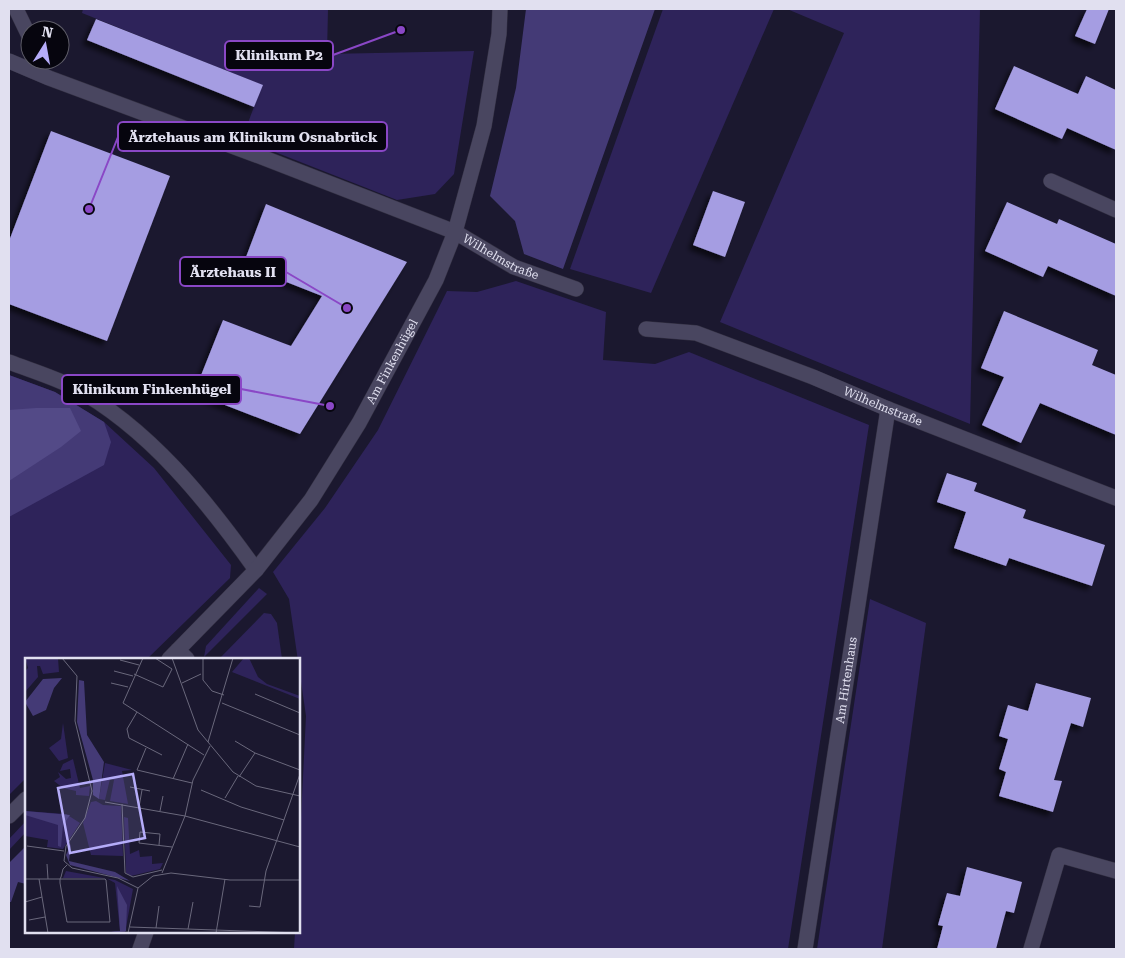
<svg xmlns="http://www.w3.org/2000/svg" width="1125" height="958" viewBox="0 0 1125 958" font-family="'Roboto Serif',serif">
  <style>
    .green { fill: #2e235a }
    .forest { fill: #443a76 }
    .water { fill: #534a87 }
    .building { fill: #a59de2; filter: url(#shadow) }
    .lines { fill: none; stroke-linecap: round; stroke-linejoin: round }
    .lane-casing { stroke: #333042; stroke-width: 16 }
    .street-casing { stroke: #333042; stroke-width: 16 }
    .lane { stroke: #494660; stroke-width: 15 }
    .street { stroke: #494660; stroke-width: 15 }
    .labels { text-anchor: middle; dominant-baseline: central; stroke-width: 5; stroke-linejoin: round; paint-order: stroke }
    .street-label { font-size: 12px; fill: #e1e0f0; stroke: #06050e }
    .inset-road { fill: none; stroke: #6a687c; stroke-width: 1 }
    .view { fill: #b5acf9; fill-opacity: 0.15; stroke: #b5acf9; stroke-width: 2.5 }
    .inset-edge { fill: none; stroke: #e1e0f0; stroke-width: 2.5 }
    .leader { fill: none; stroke: #8a47c6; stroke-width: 2 }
    .callout-dot { fill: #8a47c6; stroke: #06050e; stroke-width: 2 }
    .callout { fill: #06050e; stroke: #8a47c6; stroke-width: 2 }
    .callout-label { font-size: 14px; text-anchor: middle; font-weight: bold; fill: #e1e0f0 }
  </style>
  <defs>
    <filter id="shadow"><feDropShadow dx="-4.5" dy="4.5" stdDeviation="2.5" flood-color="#0009"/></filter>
  </defs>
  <rect width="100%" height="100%" fill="#1b182f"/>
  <g class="green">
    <polygon points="83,9 328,9 327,54 474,51 454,174 435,194 397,200 242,139 262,85 82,13"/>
    <polygon points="663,9 774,9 651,293 570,269"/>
    <polygon points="787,9 980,9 970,424 720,322 844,33"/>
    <polygon points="516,281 606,312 603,360 655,364 689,352 869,425 788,949 294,949 295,932 299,932 299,858 306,716 289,599 273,572 325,508 378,430 447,291 477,292"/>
    <polygon points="9,375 55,392 104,422 154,468 231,565 230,578 147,659 26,659 26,778 9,795"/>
    <polygon points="259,588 267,594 204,657 206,646"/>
    <polygon points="870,599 926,623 882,949 817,949"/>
    <polygon points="264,613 271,614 277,623 282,659 219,659"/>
    <polygon points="26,821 26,832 9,850 9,839"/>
  </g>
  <g class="forest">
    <polygon points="526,9 655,9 563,269 524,254 515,221 490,196 516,88"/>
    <polygon points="9,375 55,392 104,422 111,442 104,465 9,517"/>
    <polygon points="26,846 26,884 18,882 11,902 9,902 9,863"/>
  </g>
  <polygon class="water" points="36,408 70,408 81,431 61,447 9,481 9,410"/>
  <g class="building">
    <polygon points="1087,9 1109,9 1095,44 1075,36"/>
    <polygon points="96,19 263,85 254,107 87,40"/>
    <polygon points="1014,66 1078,94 1086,76 1116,90 1116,150 1067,128 1062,139 995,109"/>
    <polygon points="51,131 170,176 107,341 9,304 9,241"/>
    <polygon points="713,191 745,202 725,257 693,245"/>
    <polygon points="1007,202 1057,224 1059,219 1116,244 1116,296 1048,266 1043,277 985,251"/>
    <polygon points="266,204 407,262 300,434 194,393 223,320 291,346 322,296 243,265"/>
    <polygon points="1004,311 1098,350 1092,365 1116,375 1116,435 1040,403 1021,443 982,425 1004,377 981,368"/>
    <polygon points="947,473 977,483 974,491 1026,510 1023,518 1105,545 1092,586 1009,558 1006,566 954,548 966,512 937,502"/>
    <polygon points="1036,683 1091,698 1083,727 1071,723 1054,780 1062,781 1053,812 999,796 1006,772 999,769 1008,739 999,736 1008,705 1028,711"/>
    <polygon points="967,867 1022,882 1014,913 1006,911 996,949 937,949 943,926 938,925 947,893 960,896"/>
  </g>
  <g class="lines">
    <defs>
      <g id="lane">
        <polyline points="16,9 30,38"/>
        <path id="s1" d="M9,61L49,78L259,156L455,232L514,267L576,289"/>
        <path d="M9,362C30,370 53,377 73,387C149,428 207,501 256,570"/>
        <polyline points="178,650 187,659"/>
        <polyline points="140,949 146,932"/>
      </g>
      <g id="street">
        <polyline points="1051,181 1116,210"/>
        <path id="s2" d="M646,329L696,333L813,377L888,409L1116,498"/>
        <path id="s3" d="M169,659L256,570L311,500L359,423L436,280L455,232L484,126L499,34L500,9"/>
        <polyline points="9,816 26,799"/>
        <path id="s4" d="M805,949L888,409"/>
        <polyline points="1031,949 1059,855 1116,871"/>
      </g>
    </defs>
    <use href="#lane" class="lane-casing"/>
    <use href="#street" class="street-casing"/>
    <use href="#lane" class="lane"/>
    <use href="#street" class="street"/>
  </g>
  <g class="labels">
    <g class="street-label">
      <text stroke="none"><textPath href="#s1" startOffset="530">Wilhelmstraße</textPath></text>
      <text stroke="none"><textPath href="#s3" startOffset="374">Am Finkenhügel</textPath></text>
      <text stroke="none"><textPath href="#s2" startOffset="251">Wilhelmstraße</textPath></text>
      <text stroke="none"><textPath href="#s4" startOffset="272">Am Hirtenhaus</textPath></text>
    </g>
  </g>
  <g transform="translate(25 658)">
    <rect width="275" height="275" fill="#1b182f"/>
    <path d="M0,0H33L34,14L18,16L15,8H12L13,19L0,34V13L3,10ZM219,0H224L233,19L242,26L275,38V41L207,14ZM38,65L43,100L34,103L24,90L36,81ZM48,101L55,130L65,128L64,138L51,137V133L38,130L29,123L35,119L33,114L41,121L46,120L45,111L35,113L38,106ZM80,105L107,112L97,113L103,146L85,143L89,122L85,121L80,142L74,141ZM71,143L78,147L96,148L98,198L66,197L58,165L66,144ZM0,153L41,156L55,165L38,191L22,189L23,182L0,178ZM99,159L103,160L105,196L114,192L115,199L127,198V206L138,205L135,211L106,218L101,215ZM41,213L90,222L108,231L100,275H74L95,273L90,225L81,220H38Z" fill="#2e235a"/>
    <path d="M37,20L29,30L21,52L8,58L0,44L18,21ZM54,22L59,23L62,77L79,104L74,141L68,137V122L52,64ZM0,153L45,157L38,167L36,189L33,188V167L0,157ZM46,186L44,203L90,214L105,223L45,207L41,197ZM92,228L102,247L101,273L78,275L95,273Z" fill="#443a76"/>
    <path class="inset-road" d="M37,0L52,18L50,63L67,133L60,160L41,188L39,203L47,210L93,220L113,230M118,0L98,45L179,97M130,0L147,11M147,0L173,72L208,114L231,128L275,138M178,0V22L187,33L199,37M95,2L114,7M89,13L108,18M109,16L138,29L147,11M86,25L103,29M157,25L176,16M230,36L275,55M197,45L275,77M112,54L102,71L104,80L137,97M210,83L230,95L275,112M183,84L208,0M121,90L112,112L167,125M214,119L230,95M148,121L163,86M105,129L125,133M176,132L216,149L259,162M200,140L213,118M80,144L160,158L275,189M97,146L100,215L108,219L137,212M114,149L117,132M135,153L138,138M134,187L135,176L115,174L114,185L147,189M2,188L39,193M22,206L23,221M137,215L160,158L168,122L185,88M0,221H80L81,222L85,264H42L35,225V221L36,219L38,211L42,207M14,221L23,275M0,244L17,239M224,248L235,249L241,213L275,116M4,262L20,259M105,269L275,275M131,270L134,248M163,271L168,244M103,275L113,230L128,218L146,215L205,222H275M191,275L200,221"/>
    <path class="view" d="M108,116L120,180L45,195L33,130Z"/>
    <rect width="275" height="275" class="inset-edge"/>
  </g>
  <path class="leader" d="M401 30L333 55M89 209L118 137M347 308L286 272M330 406L241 389"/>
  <g class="callout-dot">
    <circle cx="401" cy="30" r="5"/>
    <circle cx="89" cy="209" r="5"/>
    <circle cx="347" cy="308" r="5"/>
    <circle cx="330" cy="406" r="5"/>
  </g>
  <g class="callout">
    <rect x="225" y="41" width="108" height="29" rx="5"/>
    <rect x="118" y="122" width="269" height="29" rx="5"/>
    <rect x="180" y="257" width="106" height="29" rx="5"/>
    <rect x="62" y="375" width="179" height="29" rx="5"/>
  </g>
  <g class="callout-label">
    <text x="279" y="60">Klinikum P2</text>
    <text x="253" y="142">Ärztehaus am Klinikum Osnabrück</text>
    <text x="233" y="277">Ärztehaus II</text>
    <text x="152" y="394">Klinikum Finkenhügel</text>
  </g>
  <rect width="1125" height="958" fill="none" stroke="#e1e0f0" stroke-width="20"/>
  <g transform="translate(45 45) rotate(11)"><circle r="24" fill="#06050e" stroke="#5e5d68"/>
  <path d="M0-4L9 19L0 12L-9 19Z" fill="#b5acf9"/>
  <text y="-8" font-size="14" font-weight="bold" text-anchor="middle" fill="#e1e0f0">N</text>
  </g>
</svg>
